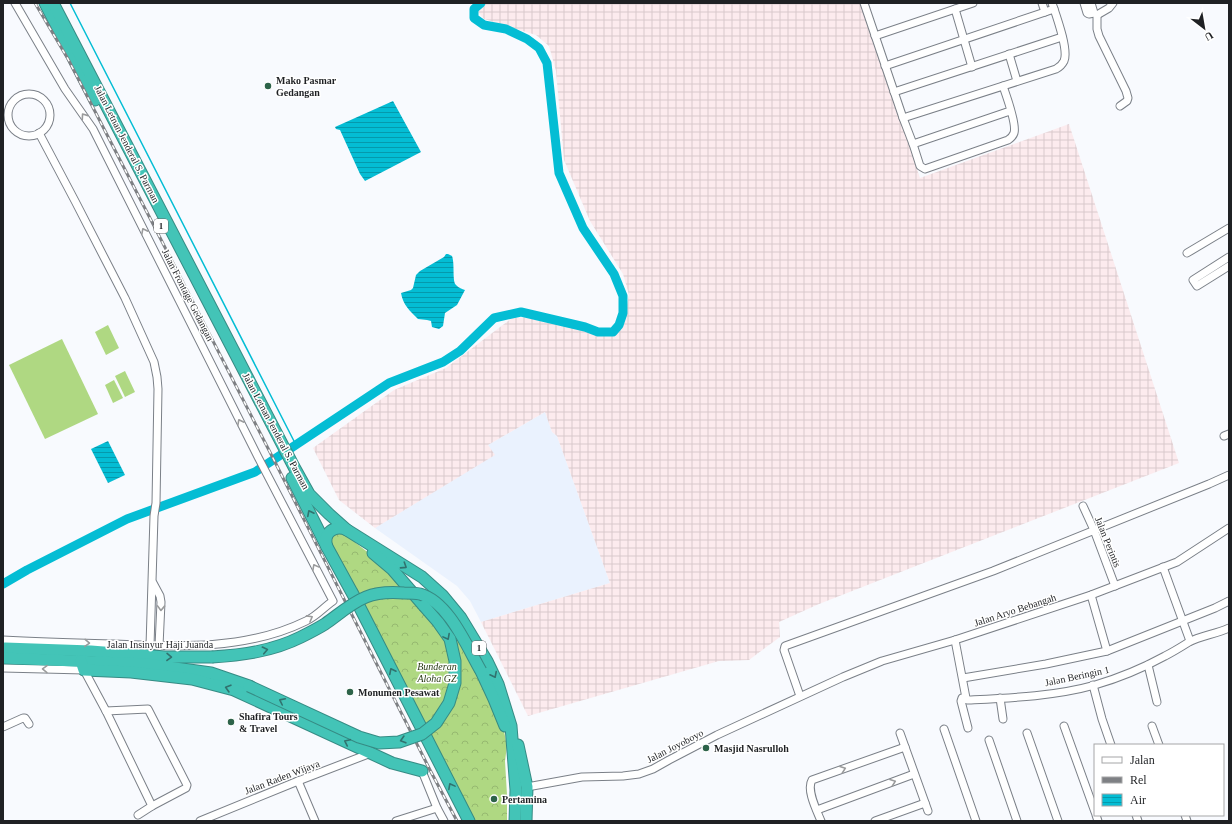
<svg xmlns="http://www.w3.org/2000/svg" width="1232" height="824" viewBox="0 0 1232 824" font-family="Georgia,serif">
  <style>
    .built { fill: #eaf2fe }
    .industrial { fill: url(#industrial-grid) }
    .forest { fill: url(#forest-crowns) }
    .garden { fill: #afd882 }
    .water { fill: url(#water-rules) }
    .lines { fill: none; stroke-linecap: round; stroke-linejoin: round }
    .stream { stroke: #04bdd4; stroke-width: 1.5 }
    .river { stroke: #04bdd4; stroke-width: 9 }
    .minor-casing { stroke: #7b8088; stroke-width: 9 }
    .highway-casing { stroke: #368b84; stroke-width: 13 }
    .minor { stroke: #fff; stroke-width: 7 }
    .highway { stroke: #43c4b7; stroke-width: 11 }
    .rail-casing { stroke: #7e8084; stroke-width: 3 }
    .rail { stroke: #fff; stroke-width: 1.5; stroke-dasharray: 4.5; stroke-linecap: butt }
    .highway-bridge-casing { stroke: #368b84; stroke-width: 13; stroke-linecap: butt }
    .highway-bridge { stroke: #43c4b7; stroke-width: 11 }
    .oneway { stroke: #9a9b9c }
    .oneway2 { stroke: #31726e }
    .poi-dot { fill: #2d6349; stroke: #fff; stroke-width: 1.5 }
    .labels { text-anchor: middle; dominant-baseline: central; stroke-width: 3; stroke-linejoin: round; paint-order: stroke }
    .shield { fill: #fff; stroke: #626466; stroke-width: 1 }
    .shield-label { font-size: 9px; font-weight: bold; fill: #1f2124 }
    .poi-label { font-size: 10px; font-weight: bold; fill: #1f2124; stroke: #fff; text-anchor: start }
    .street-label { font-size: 10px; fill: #1f2124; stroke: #fff }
    .park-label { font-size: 10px; font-style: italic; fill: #2c3d18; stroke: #fff }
  </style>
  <defs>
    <pattern id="industrial-grid" width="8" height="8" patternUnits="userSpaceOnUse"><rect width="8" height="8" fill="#fcebee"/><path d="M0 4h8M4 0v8" fill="none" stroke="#d8c9cc"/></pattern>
    <pattern id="forest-crowns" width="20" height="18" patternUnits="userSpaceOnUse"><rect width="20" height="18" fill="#afd882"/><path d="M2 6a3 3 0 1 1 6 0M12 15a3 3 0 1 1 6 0" fill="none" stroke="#96b970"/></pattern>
    <pattern id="water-rules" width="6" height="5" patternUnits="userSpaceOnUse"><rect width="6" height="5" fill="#04bdd4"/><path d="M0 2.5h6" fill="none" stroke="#0599ac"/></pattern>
  </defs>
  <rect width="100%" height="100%" fill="#f8fafe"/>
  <polygon class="built" points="545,412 552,432 557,436 610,583 481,622 470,601 457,586 375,528 494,455 488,445"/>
  <polygon class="industrial" points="484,3 861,3 920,178 1069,124 1179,463 819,604 779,622 780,637 749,660 719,661 528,716 481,622 610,583 557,436 552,432 545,412 488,445 495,455 375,528 339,500 313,448 394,390 446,368 512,318 530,317 591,331 613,331 623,325 629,295 623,274 590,221 564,160 556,71 549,46 536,35 484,19 475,8"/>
  <polygon class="forest" points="334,532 347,535 356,543 375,558 443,615 455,631 503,726 507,746 505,761 507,795 507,821 473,821 330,541"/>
  <g class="garden">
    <polygon points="108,325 119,348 106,355 95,332"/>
    <polygon points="62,339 98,414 45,439 9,365"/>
    <polygon points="125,371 135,392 125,397 115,376"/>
    <polygon points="114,380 123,398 113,403 105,385"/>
  </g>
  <g class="water">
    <polygon points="393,101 421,152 365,181 360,174 340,130 336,129 335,127"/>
    <path d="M446,254H448L452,256C455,264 452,281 456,285C459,288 462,289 465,290L457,305L445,313L443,326L439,329L432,327L431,321L427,320L418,319C410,311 403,305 401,293L411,290L413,288L416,275L420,271L444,257Z"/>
    <polygon points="108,441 125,475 108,483 91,449"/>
  </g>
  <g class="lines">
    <polyline class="stream" points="70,3 296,445"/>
    <polyline class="river" points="3,584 27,570 127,519 255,472 389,383 443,362 460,351 494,318 521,312 585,327 598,332 613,332 619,325 623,313 623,296 614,274 583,228 559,173 547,63 539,48 527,39 506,29 484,25 474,18 474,9 481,3"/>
    <defs>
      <g id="minor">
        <path d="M864,3L903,118L1056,69C1060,67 1062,65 1064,61C1069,50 1056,15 1052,3"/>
        <polyline points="1042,3 1045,12"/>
        <polyline points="1084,3 1087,13 1089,14 1094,13 1091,3"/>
        <polyline points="955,9 972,67"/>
        <polyline points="1097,15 1097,29 1099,36 1126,91 1128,98 1127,101 1120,106"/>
        <polyline points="1097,15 1109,8 1113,3"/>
        <polyline points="875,36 973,3"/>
        <polyline points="1009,54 1017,81"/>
        <polyline points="885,66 1054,9"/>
        <path d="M1003,86C1006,95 1017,124 1014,133C1013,136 1011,138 1008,140L925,169L920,166L913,144L1010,111"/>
        <polyline points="894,92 1062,37"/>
        <circle cx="29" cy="115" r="21"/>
        <polyline points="903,118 913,144"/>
        <polyline points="39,133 75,201 125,298 154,362 157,377 158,389 156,503 154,516 150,646"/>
        <polyline points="1187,253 1229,228"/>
        <polyline points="1229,257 1193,280 1197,286 1229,266"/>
        <polyline points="1224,436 1229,434"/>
        <polyline points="1083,506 1094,530 1115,586"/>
        <polyline points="1163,567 1190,641"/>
        <polyline points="153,583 160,596 161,602 159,646"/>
        <polyline points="1091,595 1107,651"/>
        <path d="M3,640C40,642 78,643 115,644C180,647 247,650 306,621C317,616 324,607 333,601L258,457L93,129L65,89L15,3"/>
        <path d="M955,640L966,698L967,700H971C1011,698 1056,696 1095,685C1119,678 1143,668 1165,656C1173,652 1181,647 1189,642C1200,636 1216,634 1229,628"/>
        <polyline points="1148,665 1157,702"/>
        <polyline points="3,668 84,670 106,711 152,806"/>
        <polyline points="963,678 1046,664 1107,651 1215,608 1229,601"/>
        <polyline points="1093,685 1102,719 1111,745"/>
        <polyline points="800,696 784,650 785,646 993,571 1209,484 1229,475"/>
        <polyline points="966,698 962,698 961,701 968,728"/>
        <polyline points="1000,698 1003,719"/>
        <polyline points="106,711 148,709 187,785 186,788 152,806 138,815"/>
        <polyline points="1064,726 1095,812"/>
        <polyline points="1152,726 1159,745"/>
        <polyline points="3,727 23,718 25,718 29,724"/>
        <polyline points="944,729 976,821"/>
        <polyline points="900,733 928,811"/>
        <polyline points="1027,733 1058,821"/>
        <polyline points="989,740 1017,821"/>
        <polyline points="422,771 437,808 444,821"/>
        <polyline points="298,781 315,821"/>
        <polyline points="527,787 582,777 623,776 639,774 653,769 669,760 717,735 843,677 882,661 955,640 1091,595 1177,562 1229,528"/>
        <polyline points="817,810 914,774"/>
        <polyline points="1096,815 1098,821"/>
        <polyline points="1136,815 1138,821"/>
        <polyline points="1185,815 1187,821"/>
        <polyline points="200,821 298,781 371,753"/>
        <polyline points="396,821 437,808"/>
        <path d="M821,821C817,811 806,790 812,780L905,747"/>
        <polyline points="875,821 925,803"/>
      </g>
      <g id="highway">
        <polyline points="45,3 95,100"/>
        <polyline points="53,3 294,467 309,494 329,514 347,530 422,577 442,595 461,618 487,661 498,684 511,726 516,790 515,821"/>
        <polyline points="292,478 327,547 355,598 469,821"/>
        <path d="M327,547C322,533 335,524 347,530"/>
        <polyline points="373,553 392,569 424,606"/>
        <polyline points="5,648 91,651 165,657 212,657"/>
        <polyline points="3,658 146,664 211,673 249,686"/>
        <polyline points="81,661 84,670 131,672 192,679 234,690 392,763 422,771"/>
        <polyline points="481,671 494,699 505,726"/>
        <polyline points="518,745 527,787 526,821"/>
      </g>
    </defs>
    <use href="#minor" class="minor-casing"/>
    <use href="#highway" class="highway-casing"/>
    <use href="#minor" class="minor"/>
    <use href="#highway" class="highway"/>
    <defs>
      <polyline id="rail" points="35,3 68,59 153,224 275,462 430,770 457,821"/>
    </defs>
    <use href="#rail" class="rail-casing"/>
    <use href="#rail" class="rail"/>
    <defs>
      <g id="highway-bridge">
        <path d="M212,657C243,655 273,651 301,637C309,633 317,629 325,624C338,615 351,603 366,597C378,592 391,592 404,593C409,593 415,593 420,594C449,602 467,647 481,671"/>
        <polyline points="249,686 359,737 379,743 399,742 422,734 436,723 449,703 455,683 455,661 450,639 438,622 424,606"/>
      </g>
    </defs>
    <use href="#highway-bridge" class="highway-bridge-casing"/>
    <use href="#highway-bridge" class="highway-bridge"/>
  </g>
  <defs><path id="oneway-chevron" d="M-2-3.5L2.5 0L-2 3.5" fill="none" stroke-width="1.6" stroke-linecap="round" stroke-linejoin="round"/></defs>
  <g class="oneway">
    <use href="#oneway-chevron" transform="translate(84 116) rotate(-125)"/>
    <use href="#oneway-chevron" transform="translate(144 231) rotate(-117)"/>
    <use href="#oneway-chevron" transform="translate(240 422) rotate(-117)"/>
    <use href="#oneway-chevron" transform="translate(315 567) rotate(-118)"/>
    <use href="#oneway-chevron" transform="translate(161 608) rotate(92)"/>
    <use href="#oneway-chevron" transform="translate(310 618) rotate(-29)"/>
    <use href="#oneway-chevron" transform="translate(87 643) rotate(2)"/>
    <use href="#oneway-chevron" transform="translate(45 669) rotate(-179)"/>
    <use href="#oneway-chevron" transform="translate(843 769) rotate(-20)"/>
    <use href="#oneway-chevron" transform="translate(893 782) rotate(-20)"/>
  </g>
  <g class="oneway2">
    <use href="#oneway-chevron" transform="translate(310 513) rotate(-117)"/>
    <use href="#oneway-chevron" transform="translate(404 566) rotate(33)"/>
    <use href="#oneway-chevron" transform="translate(447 637) rotate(62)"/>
    <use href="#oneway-chevron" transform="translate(265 650) rotate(-12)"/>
    <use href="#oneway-chevron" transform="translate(169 657) rotate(1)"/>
    <use href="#oneway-chevron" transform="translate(392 671) rotate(-117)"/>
    <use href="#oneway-chevron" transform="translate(494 675) rotate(63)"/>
    <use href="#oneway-chevron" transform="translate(228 688) rotate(-164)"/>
    <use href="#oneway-chevron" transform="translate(282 701) rotate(-154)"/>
    <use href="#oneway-chevron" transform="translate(403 740) rotate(164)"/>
    <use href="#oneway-chevron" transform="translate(347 742) rotate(-155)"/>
    <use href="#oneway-chevron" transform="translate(451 786) rotate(-118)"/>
  </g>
  <g class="poi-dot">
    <circle cx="268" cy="86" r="4"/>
    <circle cx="350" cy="692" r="4"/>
    <circle cx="231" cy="722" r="4"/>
    <circle cx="706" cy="748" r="4"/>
    <circle cx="494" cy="799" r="4"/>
  </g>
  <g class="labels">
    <g class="shield">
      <rect x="154" y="219" width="14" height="14" rx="3"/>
      <rect x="472" y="641" width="14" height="14" rx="3"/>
    </g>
    <g class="shield-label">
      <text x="161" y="226">1</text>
      <text x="479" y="648">1</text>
    </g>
    <g class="poi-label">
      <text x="276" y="80">Mako Pasmar<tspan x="276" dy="12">Gedangan</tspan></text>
      <text x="358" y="692">Monumen Pesawat</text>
      <text x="239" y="716">Shafira Tours<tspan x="239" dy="12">&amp; Travel</tspan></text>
      <text x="714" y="748">Masjid Nasrulloh</text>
      <text x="502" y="799">Pertamina</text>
    </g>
    <g class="street-label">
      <text transform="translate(127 144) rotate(63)">Jalan Letnan Jenderal S. Parman</text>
      <text transform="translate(188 295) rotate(63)">Jalan Frontage Gedangan</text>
      <text transform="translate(276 431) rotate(62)">Jalan Letnan Jenderal S. Parman</text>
      <text transform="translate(1108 542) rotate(68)">Jalan Perintis</text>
      <text transform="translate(1015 610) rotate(-18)">Jalan Aryo Bebangah</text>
      <text x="160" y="644">Jalan Insinyur Haji Juanda</text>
      <text transform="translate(1077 676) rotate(-12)">Jalan Beringin 1</text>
      <text transform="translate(675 746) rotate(-27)">Jalan Joyoboyo</text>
      <text transform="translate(282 777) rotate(-21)">Jalan Raden Wijaya</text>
    </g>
    <g class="park-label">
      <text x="437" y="666">Bunderan<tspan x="437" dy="12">Aloha GZ</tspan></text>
    </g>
  </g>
  <rect width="1232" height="824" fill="none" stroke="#1f2124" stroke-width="8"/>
  <rect x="1094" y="744" width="130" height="72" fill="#ffffff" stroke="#a5a6a7"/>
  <rect x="1102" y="757" width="20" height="6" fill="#ffffff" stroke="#a5a6a7"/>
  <text x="1130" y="764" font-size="12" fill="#1f2124">Jalan</text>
  <rect x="1102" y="777" width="20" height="6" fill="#7e8084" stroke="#a5a6a7"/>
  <text x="1130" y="784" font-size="12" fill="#1f2124">Rel</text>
  <rect x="1102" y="794" width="20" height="12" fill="url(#water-rules)" stroke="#a5a6a7"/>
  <text x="1130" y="804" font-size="12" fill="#1f2124">Air</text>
  <g transform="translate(1204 28) rotate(149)" stroke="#ffffff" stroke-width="3" paint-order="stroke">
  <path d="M0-3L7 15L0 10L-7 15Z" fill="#1f2124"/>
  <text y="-6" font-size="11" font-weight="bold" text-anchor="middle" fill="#1f2124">U</text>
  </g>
</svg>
